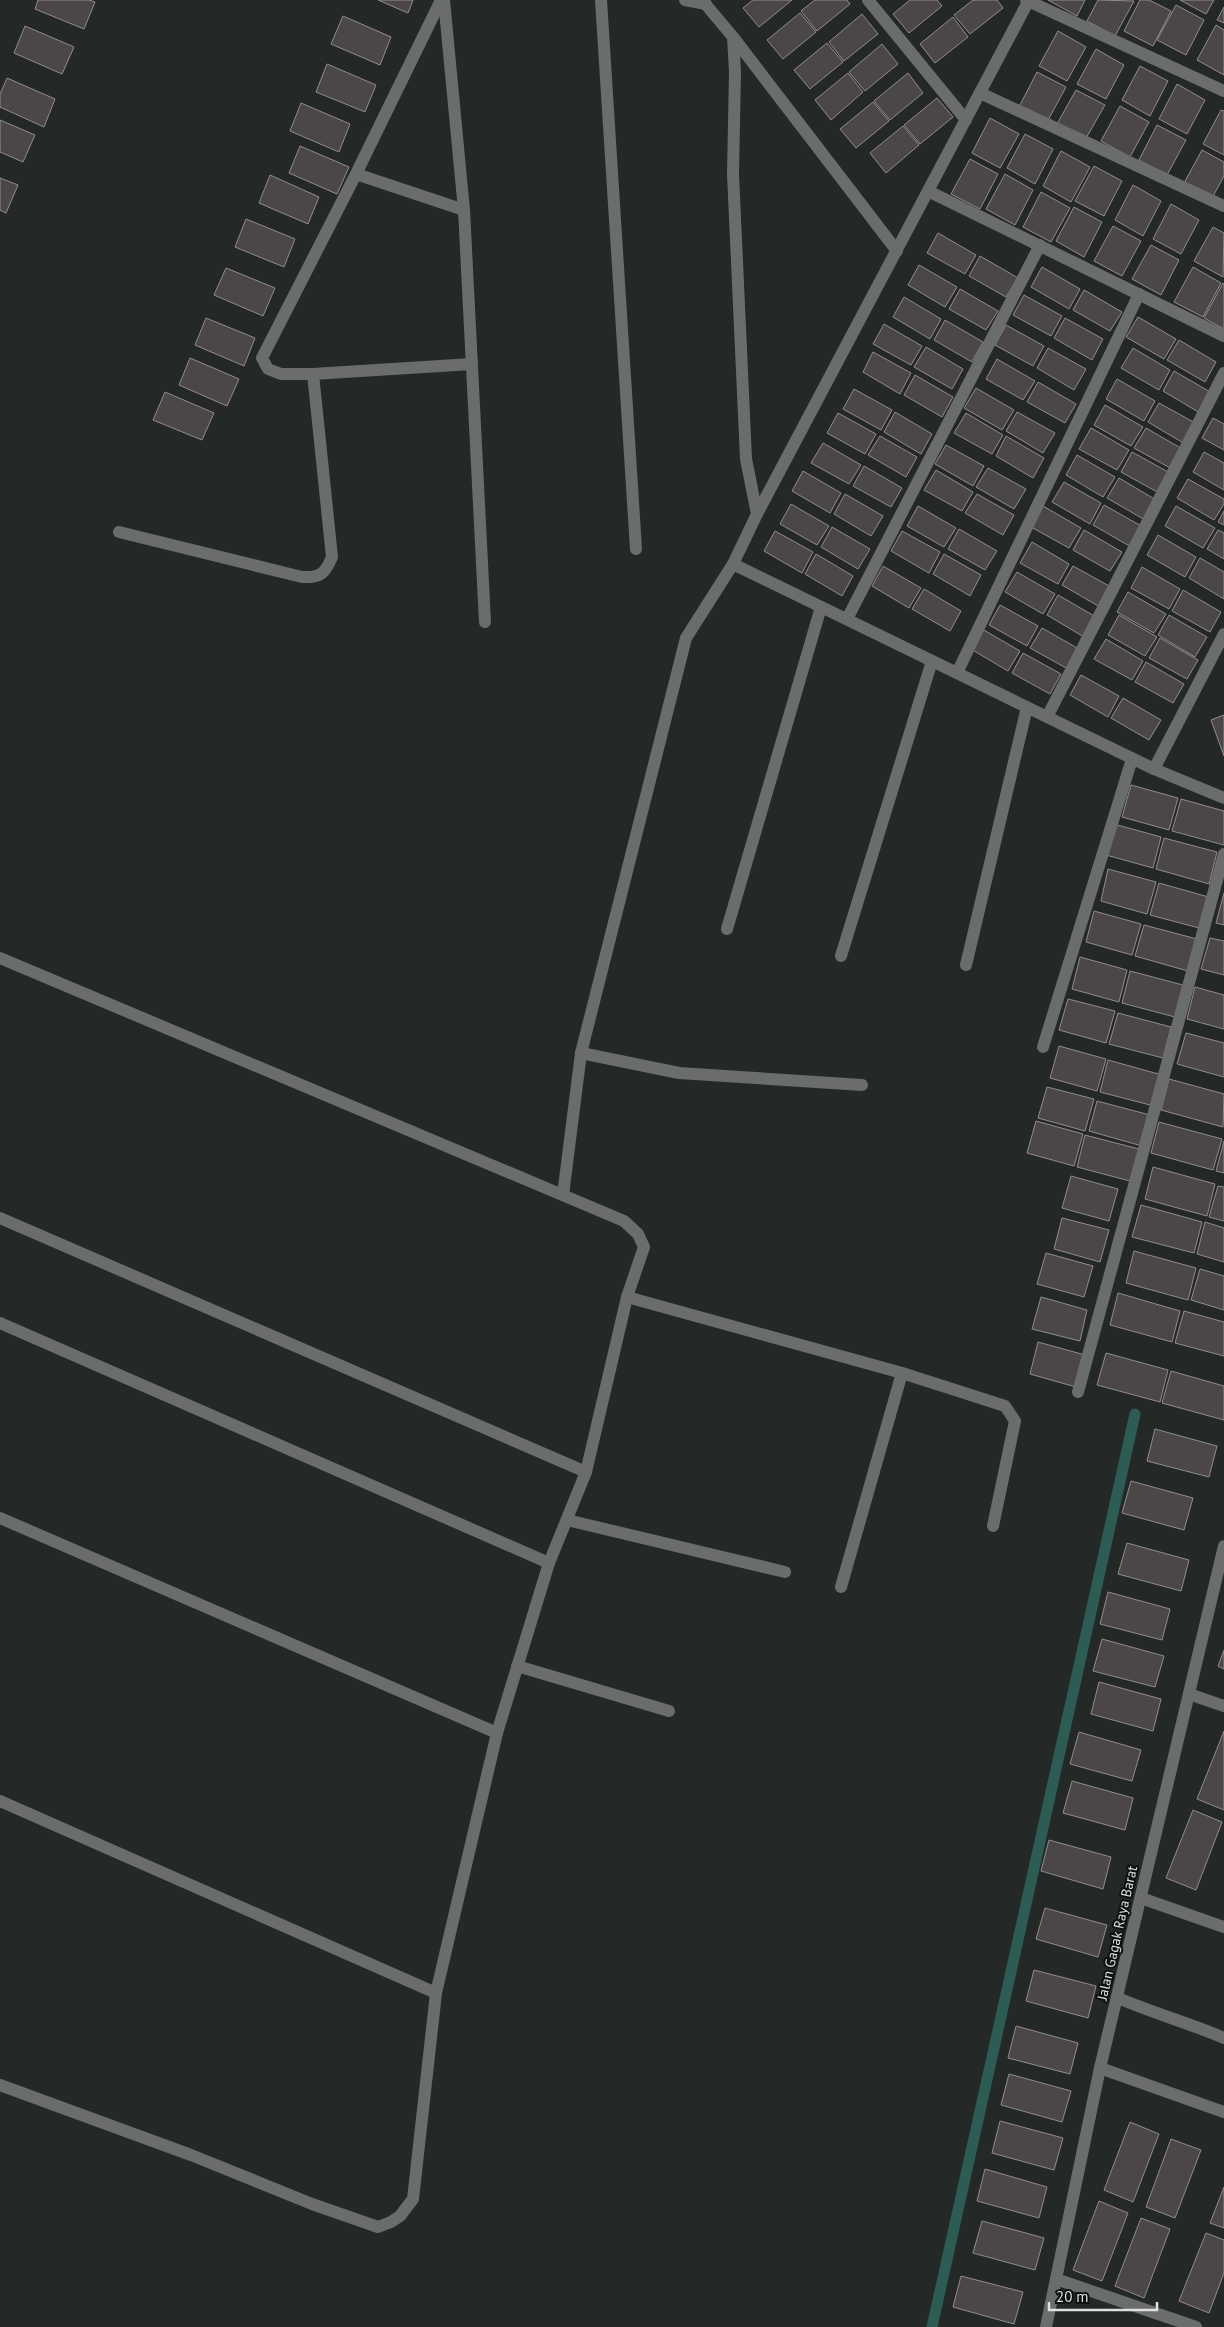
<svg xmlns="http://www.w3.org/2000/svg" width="1224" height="2327" viewBox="0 0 1224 2327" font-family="'PT Sans',sans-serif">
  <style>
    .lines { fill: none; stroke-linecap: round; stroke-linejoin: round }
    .stream { stroke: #2e5c55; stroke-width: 11 }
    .building { fill: #4b4647; stroke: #938c8d }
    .minor { stroke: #6a6d6c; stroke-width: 12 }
    .labels { text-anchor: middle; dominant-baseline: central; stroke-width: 4; stroke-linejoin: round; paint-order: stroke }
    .street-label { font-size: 14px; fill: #dee1e0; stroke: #0f1111 }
  </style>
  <rect width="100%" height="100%" fill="#242928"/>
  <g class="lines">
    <polyline class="stream" points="932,2327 1135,1414"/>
  </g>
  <g class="building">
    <polygon points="38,0 89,0 95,2 84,29 35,9"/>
    <polygon points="378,0 413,0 408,13"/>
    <polygon points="753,0 792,0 759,27 743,8"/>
    <polygon points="815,0 847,0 850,4 817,31 801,11"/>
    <polygon points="910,0 937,0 942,6 909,33 893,14"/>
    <polygon points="973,0 997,0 1003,8 970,34 954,15"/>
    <polygon points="1048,0 1085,0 1077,16"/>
    <polygon points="1098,0 1134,1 1115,36 1087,21"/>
    <polygon points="1140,0 1149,0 1171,11 1153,46 1124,31"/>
    <polygon points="1180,0 1214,0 1206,14"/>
    <polygon points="1176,5 1204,20 1186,55 1157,40"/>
    <polygon points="1224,7 1224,23 1217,20"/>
    <polygon points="800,13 816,32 783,59 767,40"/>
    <polygon points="862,14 878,34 844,61 829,42"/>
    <polygon points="343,16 391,37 380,65 331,44"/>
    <polygon points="953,17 968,37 935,63 920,44"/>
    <polygon points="1216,25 1224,30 1224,75 1197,60"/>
    <polygon points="25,26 74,47 62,74 14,53"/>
    <polygon points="1058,31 1086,47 1067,81 1039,66"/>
    <polygon points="827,43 843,62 810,89 794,70"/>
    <polygon points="882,44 898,64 865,91 849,72"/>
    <polygon points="1096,49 1124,65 1106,99 1077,84"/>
    <polygon points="327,64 376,85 365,112 316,92"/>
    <polygon points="1140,66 1168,81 1150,116 1122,100"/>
    <polygon points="1037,72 1066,87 1047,122 1019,107"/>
    <polygon points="848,73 863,92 831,120 815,100"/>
    <polygon points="908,73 923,93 890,120 874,101"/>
    <polygon points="7,78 55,99 44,127 0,107 0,94"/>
    <polygon points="1177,84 1205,100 1187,134 1159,119"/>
    <polygon points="1076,90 1105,105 1085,140 1057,124"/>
    <polygon points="937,98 953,117 920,144 904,125"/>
    <polygon points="873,102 889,121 856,148 840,129"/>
    <polygon points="301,103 350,124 339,152 290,131"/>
    <polygon points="1120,106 1149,122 1130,157 1101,141"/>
    <polygon points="1221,110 1224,111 1224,155 1203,144"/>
    <polygon points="990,118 1019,134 1000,168 972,153"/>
    <polygon points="0,120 35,135 23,162 0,152"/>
    <polygon points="1157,125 1186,140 1167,175 1139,160"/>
    <polygon points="903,126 919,145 886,173 870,153"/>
    <polygon points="1025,134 1053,149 1035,184 1007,168"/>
    <polygon points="300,146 349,167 337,194 289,173"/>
    <polygon points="1202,150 1224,162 1224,176 1211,200 1183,185"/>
    <polygon points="1061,151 1090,167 1071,202 1043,186"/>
    <polygon points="970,159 998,174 980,209 951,194"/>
    <polygon points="1094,166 1122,181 1104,216 1075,201"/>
    <polygon points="1005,174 1033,190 1015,225 986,209"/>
    <polygon points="270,175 319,197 308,224 259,203"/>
    <polygon points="0,178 18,185 6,213 0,210"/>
    <polygon points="1133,185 1161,201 1143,236 1115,220"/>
    <polygon points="1041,192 1070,208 1051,242 1023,227"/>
    <polygon points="1171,204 1199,220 1181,254 1153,239"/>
    <polygon points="1074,207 1102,222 1084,257 1056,241"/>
    <polygon points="246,219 295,239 284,267 235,247"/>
    <polygon points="1113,226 1141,241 1122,276 1094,261"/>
    <polygon points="1213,227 1224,233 1223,277 1194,261"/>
    <polygon points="938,233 976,255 965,274 927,253"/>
    <polygon points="1151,245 1179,260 1161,295 1132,279"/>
    <polygon points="980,256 1018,278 1006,297 969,276"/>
    <polygon points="919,265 957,287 945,307 908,285"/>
    <polygon points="1042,267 1080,289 1069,309 1031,287"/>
    <polygon points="1193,267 1221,283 1203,317 1174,302"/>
    <polygon points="226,268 275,288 263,316 214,295"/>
    <polygon points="1223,283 1224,284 1224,329 1204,318"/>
    <polygon points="960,289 998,311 986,330 949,309"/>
    <polygon points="1084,290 1122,312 1110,331 1073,310"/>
    <polygon points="1024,295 1062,316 1051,336 1013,315"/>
    <polygon points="904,297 941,319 930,339 893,317"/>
    <polygon points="1138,317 1176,339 1164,359 1126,337"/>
    <polygon points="206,318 255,338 244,366 195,345"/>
    <polygon points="1065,318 1103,339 1092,360 1054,338"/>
    <polygon points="945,320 983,342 972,362 934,340"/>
    <polygon points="884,324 922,346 911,365 873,344"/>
    <polygon points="1006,325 1044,346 1033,366 995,345"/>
    <polygon points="1179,340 1216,362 1205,382 1167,360"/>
    <polygon points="926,347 963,369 952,389 914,367"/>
    <polygon points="1048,348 1086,369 1074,390 1037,368"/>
    <polygon points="1133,348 1170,370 1159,390 1121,368"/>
    <polygon points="873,352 911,373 900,394 863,372"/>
    <polygon points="190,358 239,379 227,406 179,385"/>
    <polygon points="997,359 1035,381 1023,400 986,379"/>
    <polygon points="1174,371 1212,393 1200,413 1163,391"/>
    <polygon points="915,375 953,397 942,417 904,395"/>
    <polygon points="1117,379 1155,401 1144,421 1106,399"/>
    <polygon points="1038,382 1076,404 1065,423 1027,402"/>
    <polygon points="976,388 1014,410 1002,430 964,408"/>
    <polygon points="854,389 892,410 881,430 843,409"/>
    <polygon points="165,392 214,413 202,440 153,420"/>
    <polygon points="1159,403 1197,424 1185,444 1148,422"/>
    <polygon points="1105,405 1143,427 1131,446 1094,425"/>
    <polygon points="895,412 932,434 921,454 884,432"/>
    <polygon points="1017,412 1055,433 1043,453 1006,431"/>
    <polygon points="838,413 876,434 865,454 827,433"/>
    <polygon points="966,413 1003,435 992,454 954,433"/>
    <polygon points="1213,418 1224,424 1224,450 1202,438"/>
    <polygon points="1091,428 1129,450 1117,470 1079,449"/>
    <polygon points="1146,428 1184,450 1172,469 1134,448"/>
    <polygon points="880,436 917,457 906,477 868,455"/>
    <polygon points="1006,436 1044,458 1033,478 996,456"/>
    <polygon points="823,443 861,465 849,484 811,463"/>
    <polygon points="946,445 984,466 973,486 935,464"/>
    <polygon points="1132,452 1170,473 1159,493 1121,472"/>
    <polygon points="1204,452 1224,463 1224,490 1193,472"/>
    <polygon points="1077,455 1115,477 1103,497 1066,475"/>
    <polygon points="864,466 902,488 891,507 853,486"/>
    <polygon points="988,468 1026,489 1014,509 976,487"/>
    <polygon points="936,470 973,492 962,511 924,490"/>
    <polygon points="803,471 841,493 830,513 792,491"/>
    <polygon points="1119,478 1156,500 1145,520 1107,498"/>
    <polygon points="1188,479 1224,499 1224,504 1214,520 1177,498"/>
    <polygon points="1064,482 1101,503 1090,524 1052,502"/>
    <polygon points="845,494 883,516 871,536 834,514"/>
    <polygon points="977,494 1014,515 1003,535 965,513"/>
    <polygon points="791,504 829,526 817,545 780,524"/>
    <polygon points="1104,505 1143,527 1131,547 1093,525"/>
    <polygon points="918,506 956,528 944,547 907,526"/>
    <polygon points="1043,506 1081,528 1069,548 1031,527"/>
    <polygon points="1176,506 1215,528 1203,548 1165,526"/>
    <polygon points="1224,511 1224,525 1218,522"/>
    <polygon points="832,527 870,549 858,569 821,547"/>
    <polygon points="959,529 997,551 985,570 948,549"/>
    <polygon points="1084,530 1122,552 1110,571 1073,550"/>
    <polygon points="1218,530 1224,533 1224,559 1207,549"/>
    <polygon points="775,531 813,552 802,573 764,551"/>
    <polygon points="902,531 940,552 929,573 891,551"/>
    <polygon points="1158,535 1196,557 1185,577 1147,555"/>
    <polygon points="1032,542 1069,564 1058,584 1020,563"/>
    <polygon points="816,554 853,576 842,596 805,574"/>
    <polygon points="944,554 981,575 970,596 933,574"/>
    <polygon points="1200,558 1224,572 1224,599 1189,578"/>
    <polygon points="883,566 921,588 909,608 872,586"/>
    <polygon points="1073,566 1111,587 1100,607 1062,585"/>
    <polygon points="1142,567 1180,589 1169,609 1131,588"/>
    <polygon points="1017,572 1055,594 1043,614 1005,592"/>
    <polygon points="924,589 961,611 950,631 912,609"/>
    <polygon points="1183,590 1221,612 1210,632 1172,611"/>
    <polygon points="1128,592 1166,614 1154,633 1117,612"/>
    <polygon points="1058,595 1096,617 1084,637 1047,615"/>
    <polygon points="1000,605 1038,626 1027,646 989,625"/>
    <polygon points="1119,615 1157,637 1145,656 1108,635"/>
    <polygon points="1169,615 1207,637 1195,657 1158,635"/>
    <polygon points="1042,628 1079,649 1068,669 1030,648"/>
    <polygon points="982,629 1020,651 1008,671 971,649"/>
    <polygon points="1160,638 1198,660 1187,679 1149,658"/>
    <polygon points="1106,639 1143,661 1132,680 1094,659"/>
    <polygon points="1023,653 1061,674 1050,694 1012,673"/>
    <polygon points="1146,662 1184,684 1173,703 1135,682"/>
    <polygon points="1081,675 1119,696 1108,717 1070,695"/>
    <polygon points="1123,698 1161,720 1149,740 1111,718"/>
    <polygon points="1224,715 1224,756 1211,720"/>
    <polygon points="1131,785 1178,798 1169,830 1122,817"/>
    <polygon points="1181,799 1224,811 1224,845 1172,831"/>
    <polygon points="1114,824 1161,837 1153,868 1106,855"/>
    <polygon points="1164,838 1217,852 1209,884 1156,869"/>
    <polygon points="1108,869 1156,882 1147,914 1101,901"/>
    <polygon points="1159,883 1212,898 1203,929 1150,915"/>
    <polygon points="1224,893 1224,925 1216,923"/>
    <polygon points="1094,911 1141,924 1132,955 1086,942"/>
    <polygon points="1144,925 1197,939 1188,971 1135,956"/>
    <polygon points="1210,938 1224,941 1224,975 1201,969"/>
    <polygon points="1080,957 1127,970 1119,1002 1072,989"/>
    <polygon points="1130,971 1183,985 1175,1017 1122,1003"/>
    <polygon points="1195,987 1224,995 1224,1029 1187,1019"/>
    <polygon points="1068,999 1115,1011 1106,1043 1059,1030"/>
    <polygon points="1118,1013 1171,1027 1163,1058 1109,1044"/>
    <polygon points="1186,1033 1224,1043 1224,1077 1177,1064"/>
    <polygon points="1059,1046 1106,1059 1097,1091 1050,1078"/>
    <polygon points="1108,1060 1162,1075 1154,1106 1100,1092"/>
    <polygon points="1169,1079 1224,1094 1223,1127 1161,1110"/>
    <polygon points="1047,1087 1094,1099 1085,1131 1038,1118"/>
    <polygon points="1097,1101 1150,1115 1142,1146 1089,1131"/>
    <polygon points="1036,1121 1083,1134 1074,1166 1027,1153"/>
    <polygon points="1159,1122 1222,1139 1213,1170 1151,1153"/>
    <polygon points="1085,1135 1139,1149 1130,1181 1077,1167"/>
    <polygon points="1224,1141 1224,1173 1216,1171"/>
    <polygon points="1153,1167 1215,1184 1207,1216 1145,1199"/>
    <polygon points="1071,1176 1118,1189 1109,1221 1062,1208"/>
    <polygon points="1218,1186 1224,1187 1224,1221 1209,1217"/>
    <polygon points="1141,1205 1202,1222 1194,1253 1132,1237"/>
    <polygon points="1062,1218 1109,1230 1100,1262 1054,1249"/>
    <polygon points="1205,1222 1224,1228 1224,1262 1197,1254"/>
    <polygon points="1134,1251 1196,1268 1188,1300 1126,1283"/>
    <polygon points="1046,1253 1093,1266 1084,1297 1037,1284"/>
    <polygon points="1200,1269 1224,1276 1224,1310 1191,1300"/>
    <polygon points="1118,1293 1180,1311 1172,1342 1110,1325"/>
    <polygon points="1041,1297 1087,1310 1080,1341 1032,1329"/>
    <polygon points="1184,1311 1224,1322 1224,1356 1175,1343"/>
    <polygon points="1038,1342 1085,1355 1076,1387 1030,1374"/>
    <polygon points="1106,1353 1168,1370 1160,1402 1097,1385"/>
    <polygon points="1171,1371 1224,1386 1224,1420 1162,1403"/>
    <polygon points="1155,1429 1217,1446 1209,1477 1147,1461"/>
    <polygon points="1131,1481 1193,1498 1184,1530 1122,1513"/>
    <polygon points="1127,1543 1189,1560 1181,1591 1118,1574"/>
    <polygon points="1108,1592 1170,1609 1162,1640 1100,1624"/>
    <polygon points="1102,1639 1164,1656 1155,1687 1093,1671"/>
    <polygon points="1224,1650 1224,1669 1218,1666"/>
    <polygon points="1099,1682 1161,1699 1153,1731 1091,1714"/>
    <polygon points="1224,1731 1224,1810 1197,1799"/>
    <polygon points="1079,1732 1141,1750 1132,1781 1070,1764"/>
    <polygon points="1072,1781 1133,1798 1125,1830 1063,1813"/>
    <polygon points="1193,1810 1222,1822 1196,1890 1166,1878"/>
    <polygon points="1049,1840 1111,1857 1103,1889 1041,1871"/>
    <polygon points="1045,1908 1107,1925 1098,1957 1036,1939"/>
    <polygon points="1034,1970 1096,1986 1088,2018 1026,2001"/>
    <polygon points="1016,2026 1078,2043 1070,2074 1008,2058"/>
    <polygon points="1009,2074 1071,2091 1062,2122 1001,2105"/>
    <polygon points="1000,2121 1063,2138 1054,2170 992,2153"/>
    <polygon points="1130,2122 1159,2134 1133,2202 1104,2190"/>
    <polygon points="1171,2139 1201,2150 1175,2218 1146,2207"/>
    <polygon points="985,2169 1047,2187 1039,2218 977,2201"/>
    <polygon points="1224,2187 1224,2228 1210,2223"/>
    <polygon points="1099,2201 1128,2213 1102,2281 1073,2270"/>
    <polygon points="1141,2218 1170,2229 1144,2298 1115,2286"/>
    <polygon points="982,2221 1044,2238 1035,2270 973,2253"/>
    <polygon points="1206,2233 1224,2240 1224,2273 1209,2313 1179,2301"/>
    <polygon points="961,2276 1023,2292 1014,2324 953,2307"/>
  </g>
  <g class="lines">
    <g class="minor">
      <polyline points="441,0 356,174 262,358 268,369 281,374 313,374 472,364"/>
      <polyline points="444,0 464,210 485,622"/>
      <polyline points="601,0 636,549"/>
      <polyline points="685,0 706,4"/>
      <polyline points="702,0 733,37 897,251"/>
      <polyline points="868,0 966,120"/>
      <polyline points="1026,0 1224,91"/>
      <polyline points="733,37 735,72 733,174 746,459 757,514"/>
      <polyline points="980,93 1224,206"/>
      <polyline points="356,174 464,210"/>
      <polyline points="928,191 1224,336"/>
      <path d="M119,532L302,577C320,578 325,574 332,557L313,374"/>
      <polyline points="733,564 1154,769 1224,798"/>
      <polyline points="847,619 1040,245"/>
      <polyline points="957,673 1139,294"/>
      <polyline points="1047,717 1224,373"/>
      <polyline points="1154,769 1224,634"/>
      <polyline points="727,929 821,607"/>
      <polyline points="841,956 932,661"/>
      <polyline points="0,958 624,1221 638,1234 644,1247 627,1297 586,1472 549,1563 497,1733 436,1993 413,2199 400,2216 391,2222 378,2227 312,2204 191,2155 0,2085"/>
      <polyline points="966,965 1027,707"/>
      <polyline points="1043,1047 1132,759"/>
      <polyline points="581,1053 679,1073 862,1085"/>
      <polyline points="563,1195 581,1053 686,638 733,564 757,514 1029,0"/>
      <polyline points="0,1218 586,1472"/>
      <polyline points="627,1297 902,1373 1005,1406 1015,1421 993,1526"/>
      <polyline points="0,1323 549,1563"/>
      <polyline points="1078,1392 1224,854"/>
      <polyline points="0,1518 497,1733"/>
      <polyline points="567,1520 785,1572"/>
      <polyline points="841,1587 902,1373"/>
      <polyline points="517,1666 669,1711"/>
      <polyline points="1189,1694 1224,1706"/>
      <polyline points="0,1801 436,1993"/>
      <polyline points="1141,1898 1224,1927"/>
      <path d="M1118,1998C1153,2013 1189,2023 1224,2038"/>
      <polyline points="1100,2068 1224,2112"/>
      <polyline points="1056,2279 1196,2327"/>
      <polyline points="1046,2327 1100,2068 1224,1546"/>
    </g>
  </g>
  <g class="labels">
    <g class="street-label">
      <text transform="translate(1117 1933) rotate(-77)">Jalan Gagak Raya Barat</text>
    </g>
  </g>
  <path d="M1049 2302v8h108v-8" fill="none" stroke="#dee1e0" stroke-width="2.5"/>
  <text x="1056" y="2302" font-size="15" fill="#dee1e0" stroke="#0f1111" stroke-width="4" paint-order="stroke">20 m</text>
</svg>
